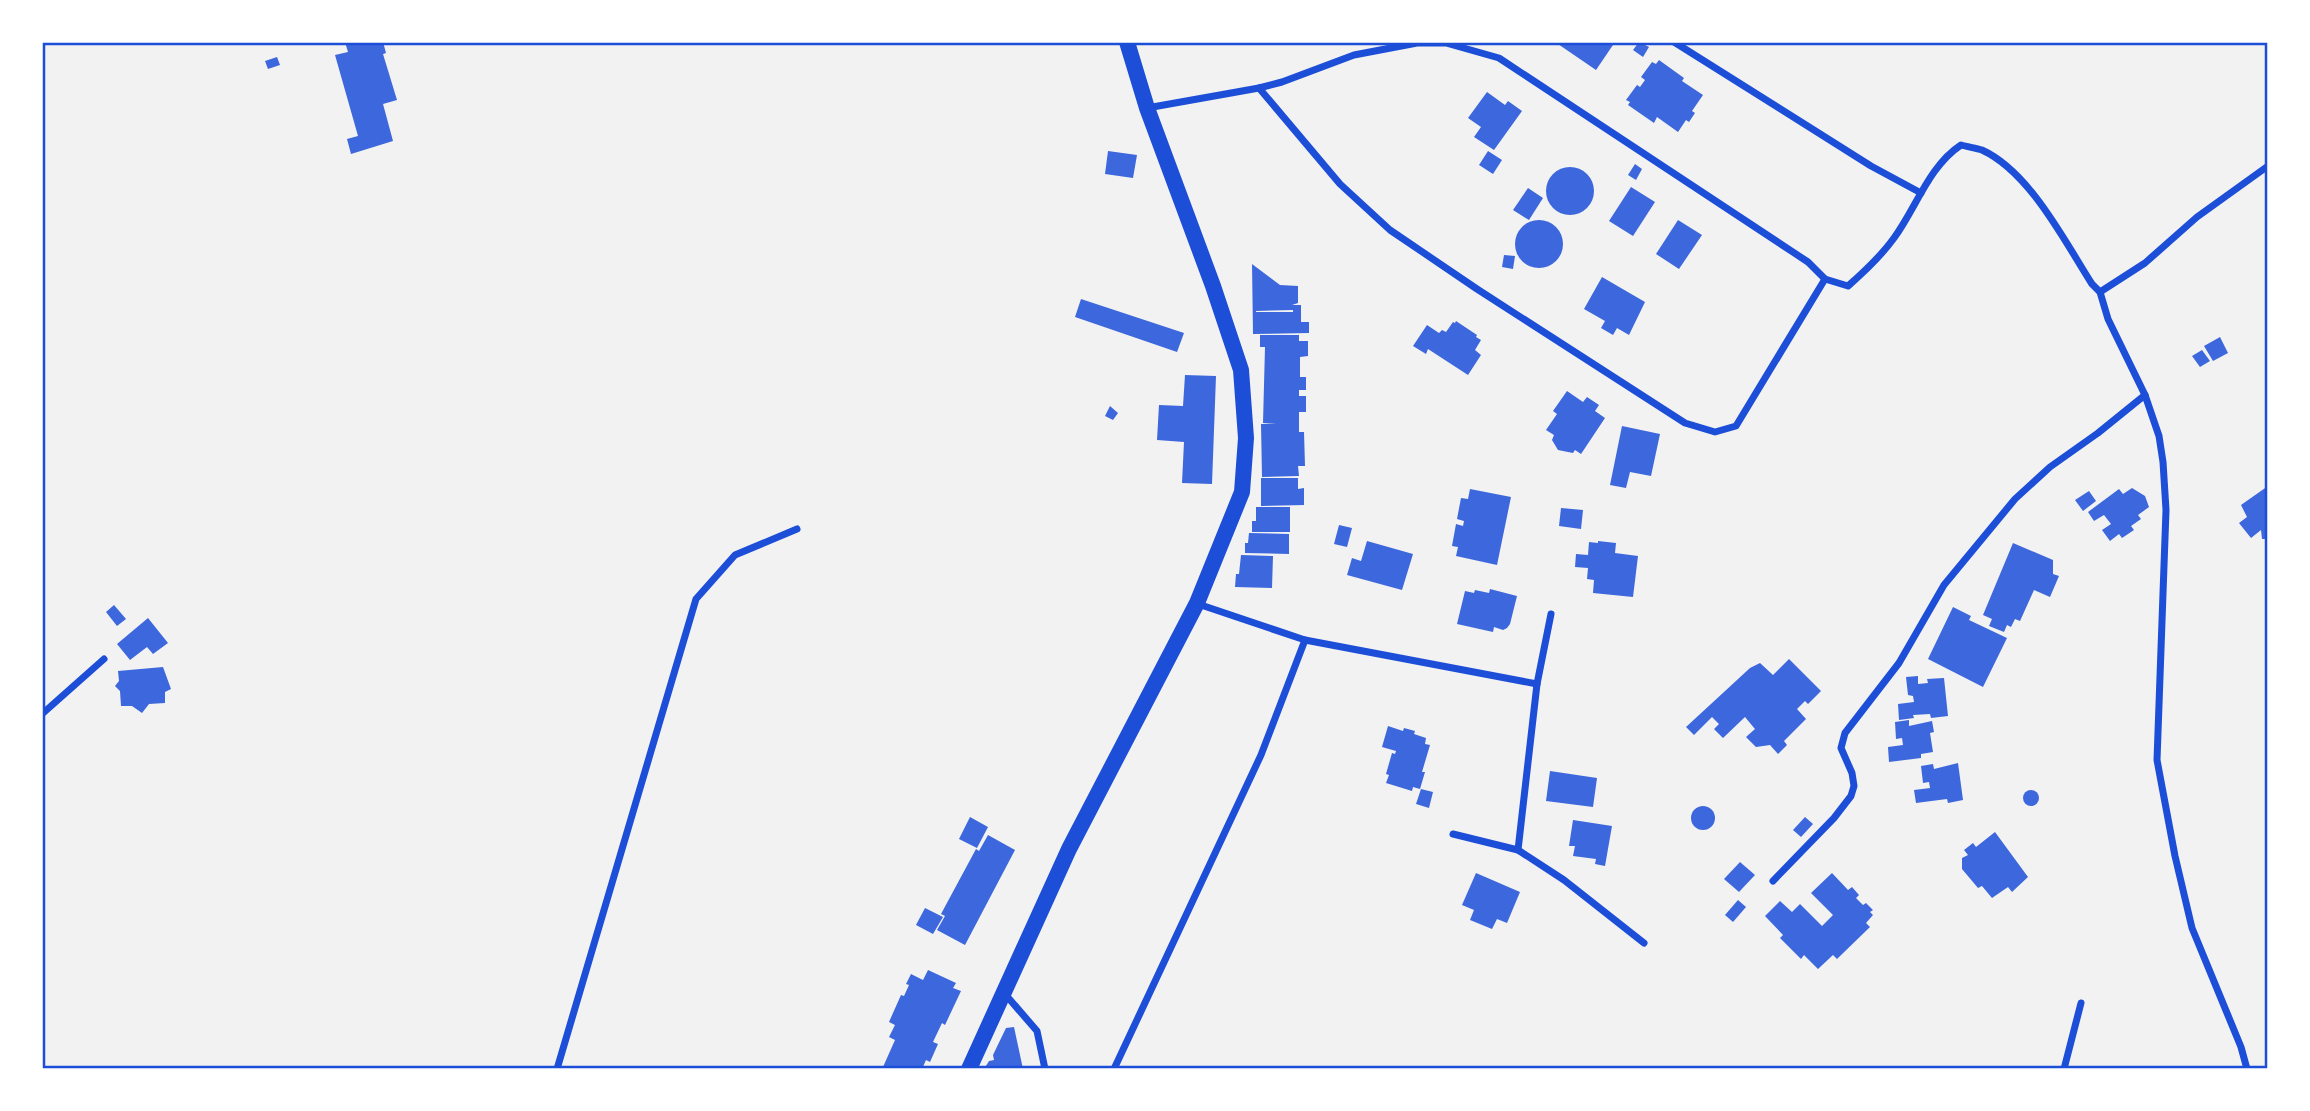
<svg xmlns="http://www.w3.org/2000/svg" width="2310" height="1111" viewBox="0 0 2310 1111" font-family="'Zilla Slab',serif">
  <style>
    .building { fill: #3d67dc; fill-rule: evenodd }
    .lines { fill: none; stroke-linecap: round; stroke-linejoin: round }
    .minor { stroke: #1d4ed8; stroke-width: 7 }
    .primary { stroke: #1d4ed8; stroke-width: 16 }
    .neatline { fill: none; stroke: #1d4ed8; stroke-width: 2.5 }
  </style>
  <rect width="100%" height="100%" fill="#f2f2f2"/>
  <g class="building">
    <polygon points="345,42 383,42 386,53 383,54 397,100 383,104 393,141 351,154 347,139 358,136 335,55 348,52"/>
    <polygon points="1555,42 1615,42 1596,70"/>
    <polygon points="1639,42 1649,47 1643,57 1633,50"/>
    <polygon points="277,57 280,65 268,69 265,61"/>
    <polygon points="1659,60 1684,78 1682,81 1703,95 1692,111 1695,113 1689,122 1686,120 1678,132 1657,117 1654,123 1628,105 1630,102 1626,100 1637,85 1640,87 1645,80 1641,77 1652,62 1656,64"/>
    <polygon points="1487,92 1505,105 1508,101 1522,111 1494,150 1474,137 1481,127 1468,118"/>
    <polygon points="1108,151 1137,155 1133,178 1105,174"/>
    <polygon points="1488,151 1502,160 1493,174 1479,165"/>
    <polygon points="1635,164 1642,169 1636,180 1628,175"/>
    <circle cx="1570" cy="191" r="24"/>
    <polygon points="1631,187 1655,202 1633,236 1609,221"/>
    <polygon points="1528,188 1543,198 1529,220 1513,210"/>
    <circle cx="1539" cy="244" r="24"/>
    <polygon points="1678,220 1702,235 1679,269 1656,254"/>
    <polygon points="1504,255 1515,256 1513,269 1502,267"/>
    <path d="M1252,264L1280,285L1298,286V303L1292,305H1301V322H1309V333L1253,334ZM1293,310V312H1256V311Z"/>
    <polygon points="1602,277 1645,302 1629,335 1617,328 1613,335 1601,328 1605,321 1584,309"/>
    <polygon points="1081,299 1184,333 1177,352 1075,317"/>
    <polygon points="1456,321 1477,335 1476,337 1481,340 1475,350 1481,355 1468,375 1428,349 1426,354 1413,346 1427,325 1439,333 1442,330 1446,332 1453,322 1455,323"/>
    <polygon points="1260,335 1299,335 1299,341 1308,341 1308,356 1300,357 1300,377 1306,377 1306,390 1299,390 1299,396 1306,396 1306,412 1299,412 1299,432 1304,432 1305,466 1298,466 1299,476 1262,477 1261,424 1276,424 1263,423 1265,347 1260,347"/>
    <polygon points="2220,337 2228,353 2213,361 2204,346"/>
    <polygon points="2202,350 2210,361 2200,367 2192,356"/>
    <polygon points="1185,375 1216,376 1212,484 1182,483 1184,442 1157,440 1159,405 1183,406"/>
    <polygon points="1567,391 1583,402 1587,397 1599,405 1595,411 1605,418 1581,454 1575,450 1573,453 1558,450 1552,440 1554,435 1546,430 1557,414 1553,411"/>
    <polygon points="1110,406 1118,413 1113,420 1105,416"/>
    <polygon points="1622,426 1660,434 1651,476 1630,472 1626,488 1610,485"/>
    <polygon points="1261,478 1298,478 1298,489 1304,488 1304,505 1261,506"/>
    <polygon points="2268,486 2268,539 2262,539 2261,530 2251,538 2239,523 2247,517 2241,505"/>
    <polygon points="2132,488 2145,496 2149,507 2138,515 2141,519 2131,526 2134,530 2122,538 2119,534 2110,541 2102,530 2111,524 2104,515 2094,521 2088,512 2119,489 2123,494"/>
    <polygon points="1470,489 1511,497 1497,565 1456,556 1458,547 1452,546 1456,524 1463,526 1464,521 1457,519 1461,498 1468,499"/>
    <polygon points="2089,491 2096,501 2083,511 2075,500"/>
    <polygon points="1256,507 1290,507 1290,532 1252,532 1252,521 1256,521"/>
    <polygon points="1561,508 1583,510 1581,529 1559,526"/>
    <polygon points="1339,525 1352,528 1347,547 1334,544"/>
    <polygon points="1249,533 1289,534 1289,554 1245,553 1245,543 1248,543"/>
    <polygon points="1367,541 1413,554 1402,590 1347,575 1352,558 1361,561"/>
    <polygon points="1598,541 1616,543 1615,553 1638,556 1633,597 1593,593 1594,580 1587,579 1588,568 1575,567 1576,554 1588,555 1589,542 1598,543"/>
    <polygon points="2013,543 2053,560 2053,574 2059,576 2050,597 2034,590 2020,621 2015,619 2011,627 2007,625 2004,632 1989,626 1992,619 1983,615"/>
    <polygon points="1241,555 1273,556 1272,588 1235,587 1236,574 1239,574"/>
    <polygon points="1490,589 1517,596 1510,624 1507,628 1503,630 1494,627 1493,632 1457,624 1465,591 1474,593 1475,590 1489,593"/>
    <polygon points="114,605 126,619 117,626 106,612"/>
    <polygon points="1953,607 1971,616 1969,620 2007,638 1983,687 1928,659"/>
    <polygon points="148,618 168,643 153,654 147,647 130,660 117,644"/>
    <polygon points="1789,659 1821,691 1808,704 1805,701 1797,709 1806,719 1784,741 1787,745 1778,754 1770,745 1756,747 1746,737 1755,729 1745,717 1723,738 1714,729 1719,724 1712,717 1694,735 1686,727 1750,668 1760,663 1773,675"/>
    <polygon points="163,667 171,689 165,692 165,703 149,704 142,713 132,706 121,706 120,691 115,686 119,681 118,671"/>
    <polygon points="1918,676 1918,684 1928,683 1927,679 1944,678 1948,716 1931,718 1930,714 1913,715 1914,718 1899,720 1898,704 1914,702 1913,696 1908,695 1906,677"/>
    <polygon points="1909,720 1909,726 1932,721 1934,732 1930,733 1933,752 1921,754 1921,758 1889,762 1888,747 1903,745 1902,738 1896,739 1895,722"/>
    <polygon points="1388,726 1403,731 1404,728 1415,731 1414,734 1426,738 1425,744 1430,745 1422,772 1425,772 1420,789 1413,787 1412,791 1386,783 1389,775 1386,774 1392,753 1395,754 1396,751 1382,747"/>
    <polygon points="1958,763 1963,800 1948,803 1947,799 1916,803 1914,790 1930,788 1929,782 1923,783 1921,766 1933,764 1934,769"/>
    <polygon points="1550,771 1597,778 1593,807 1546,801"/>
    <polygon points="1421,789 1433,792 1429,808 1416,804"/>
    <circle cx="2031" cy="798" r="8"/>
    <circle cx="1703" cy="818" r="12"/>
    <polygon points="970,817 988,827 977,848 959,839"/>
    <polygon points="1805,817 1813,824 1801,837 1793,830"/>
    <polygon points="1573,820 1612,826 1605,866 1595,864 1596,859 1573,856 1575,846 1569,846"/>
    <polygon points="1995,832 2028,877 2012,892 2008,887 1992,898 1982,886 1978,888 1962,869 1962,858 1968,855 1964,850 1973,843 1976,847"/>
    <polygon points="988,835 1015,850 965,945 937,930 945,916 941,914 976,849 979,851"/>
    <polygon points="1740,862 1755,875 1739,892 1724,879"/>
    <polygon points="1476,873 1520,892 1507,923 1497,919 1492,929 1470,920 1474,910 1462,905"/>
    <polygon points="1832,873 1848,890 1852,887 1859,895 1856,898 1863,905 1866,903 1873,910 1870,912 1873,915 1866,923 1870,927 1837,959 1833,955 1818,969 1804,955 1801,959 1780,938 1783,935 1765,916 1780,901 1792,912 1800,904 1822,926 1833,915 1811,893"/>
    <polygon points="1738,900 1746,907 1733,922 1725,915"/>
    <polygon points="925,908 943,917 933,934 916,925"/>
    <polygon points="928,970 956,983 953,988 961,991 945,1025 942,1023 933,1042 938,1044 930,1062 926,1060 922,1069 888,1069 883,1067 895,1040 889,1037 895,1025 889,1022 901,995 904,996 909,985 906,984 911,974 923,980"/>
    <polygon points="1014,1027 1023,1069 984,1069 989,1061 994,1060 993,1055 1006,1028"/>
  </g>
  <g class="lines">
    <g class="minor">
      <polyline points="1674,42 1871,166 1921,193"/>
      <polyline points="1259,88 1340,184 1390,230 1477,289 1685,423 1715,432 1736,426 1825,279"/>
      <path d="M1147,108L1259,88L1282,82L1354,55L1417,43H1446L1499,58L1808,262L1825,279L1848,286C1864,272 1881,256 1894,238C1916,208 1929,166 1961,145C1968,147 1976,148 1982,150C2030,172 2065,242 2092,284L2100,292L2108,319L2145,395L2159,436L2163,462L2166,510L2157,760L2175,856L2192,928L2241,1047L2247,1069"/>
      <polyline points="2100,292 2145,263 2197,217 2268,166"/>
      <polyline points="1198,604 1305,640 1537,684"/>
      <polyline points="1551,614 1537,684 1518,850 1564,880 1644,943"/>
      <polyline points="42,714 104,659"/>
      <polyline points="1453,834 1518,850"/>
      <polyline points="1773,881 1834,818 1851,796 1854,786 1852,773 1841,748 1845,733 1899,663 1944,585 2015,499 2050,467 2098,433 2145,395"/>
      <polyline points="1005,994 1037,1031 1045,1069"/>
      <polyline points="557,1069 696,599 735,555 797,529"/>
      <polyline points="1114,1069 1261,755 1305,640"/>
      <polyline points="2064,1069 2081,1003"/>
    </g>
    <polyline class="primary" points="969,1069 1069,849 1197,603 1242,492 1246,438 1241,370 1213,286 1147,108 1127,42"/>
  </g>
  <rect width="2310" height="1111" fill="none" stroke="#ffffff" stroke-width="88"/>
  <rect x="44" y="44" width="2222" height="1023" class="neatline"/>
</svg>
